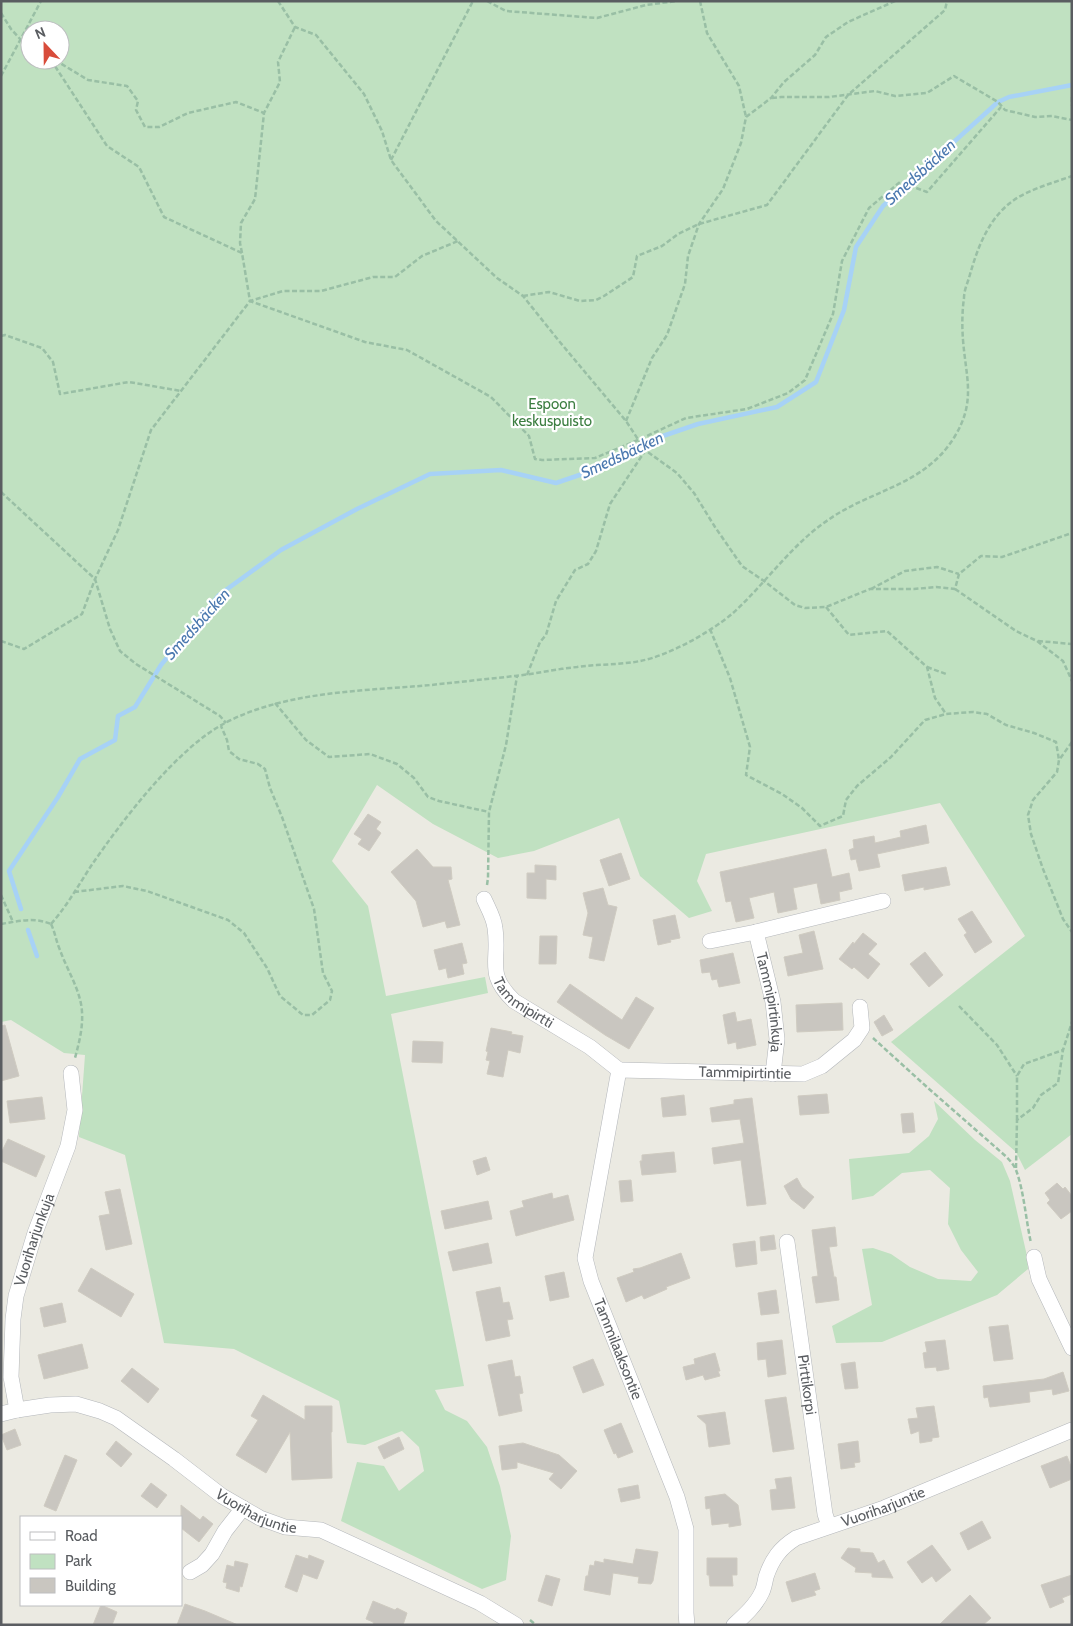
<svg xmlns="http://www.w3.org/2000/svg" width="1073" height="1626" viewBox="0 0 1073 1626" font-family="Cabin,sans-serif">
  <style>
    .green { fill: #c0e1c1; fill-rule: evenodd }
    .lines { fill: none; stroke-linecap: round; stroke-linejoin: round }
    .stream { stroke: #a7d2f6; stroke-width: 4.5 }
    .building { fill: #c9c6c0; stroke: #cfcbc1 }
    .minor-casing { stroke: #b4b7bb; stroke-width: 16 }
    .path { stroke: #99bfa5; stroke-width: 2.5; stroke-dasharray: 5 2.5; stroke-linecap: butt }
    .minor { stroke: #fff; stroke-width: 15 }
    .labels { text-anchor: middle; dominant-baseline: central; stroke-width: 4.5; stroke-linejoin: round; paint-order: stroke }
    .park-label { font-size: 15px; fill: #3c7e41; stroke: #fff }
    .street-label { font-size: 15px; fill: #5a5d61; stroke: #fff }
    .water-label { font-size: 16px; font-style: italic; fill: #4a78af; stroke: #fff }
  </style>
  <rect width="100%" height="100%" fill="#ebeae2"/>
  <g class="green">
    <path d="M1,1H1072V1134L1025,1170L1016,1152L891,1042L1025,936L940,803L706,854L697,881L712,911L689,918L640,876L619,818L534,851L498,858L433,824L377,785L332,861L368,906L386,996L485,977L488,993L391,1014L464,1386L435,1390L445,1410L467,1421L487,1447L500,1486L511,1536L506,1580L482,1589L341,1521L357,1462L384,1466L399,1491L424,1471L419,1447L402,1431L365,1445L347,1443L339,1401L234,1349L164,1343L125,1155L79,1137L85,1055L64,1053L11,1020L1,1022ZM30,30H60V60H30Z"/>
    <polygon points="934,1101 975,1140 1002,1162 1010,1181 1027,1256 1028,1269 997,1295 882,1342 836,1343 832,1326 872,1305 862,1249 873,1248 891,1254 910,1267 938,1279 971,1281 978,1272 961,1250 948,1224 950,1188 930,1170 902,1173 873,1196 852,1200 849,1159 909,1153 929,1136 938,1119"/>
  </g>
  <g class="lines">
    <g class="stream">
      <polyline points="21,909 9,871 58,797 80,759 115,740 118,716 135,707 161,665 219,595 281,550 357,509 430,474 501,470 556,483 603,467 660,437 698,424 777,407 816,382 844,310 856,247 883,206 998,102 1009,97 1072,85"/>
      <polyline points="28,930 37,956"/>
    </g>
  </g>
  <g class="building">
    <polygon points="368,814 381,822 376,829 381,833 369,851 358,844 362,839 354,834"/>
    <polygon points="926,825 929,843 877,854 880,867 859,871 856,859 851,860 849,850 854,848 853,840 874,836 875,843 901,837 900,831"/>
    <polygon points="417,849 433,867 451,867 452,879 448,880 460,925 447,928 445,921 423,927 416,901 391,872"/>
    <polygon points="826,849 832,877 849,873 852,889 839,892 840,900 821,904 817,883 793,888 797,909 778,913 774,892 749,898 754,918 736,922 731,901 726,902 720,872"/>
    <polygon points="621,853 630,879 609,886 600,860"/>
    <polygon points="535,865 556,866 556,880 546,879 546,899 527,898 527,873 535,873"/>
    <polygon points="946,867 950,885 924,890 924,887 905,891 902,875"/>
    <polygon points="603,888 608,905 617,907 604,961 589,958 593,937 583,935 588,913 583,893"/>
    <polygon points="972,911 992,942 975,953 964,935 967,933 958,919"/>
    <polygon points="675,915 680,938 670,940 671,942 658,945 653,920"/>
    <polygon points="814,931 823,969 788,976 784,957 803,953 799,935"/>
    <polygon points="863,933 877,944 868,954 880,964 868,979 854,967 852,969 839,959 853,942 854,944"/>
    <polygon points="540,936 557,936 556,964 539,964"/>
    <polygon points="462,943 467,963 462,964 464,974 448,978 446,968 439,970 434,950"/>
    <polygon points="925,952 943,975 929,987 910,964"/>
    <polygon points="733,953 740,983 719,987 717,979 712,980 710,972 702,973 700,960"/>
    <polygon points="570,984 622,1020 636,997 654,1008 629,1049 605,1035 557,1002"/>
    <polygon points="842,1003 843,1030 797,1032 796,1005"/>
    <polygon points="735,1012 737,1022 751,1019 756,1045 737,1049 736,1042 728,1044 723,1015"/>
    <polygon points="884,1015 893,1030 882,1036 874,1022"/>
    <polygon points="5,1025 19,1076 1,1081 1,1026"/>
    <polygon points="491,1028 512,1032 511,1034 523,1036 520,1053 508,1050 503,1077 487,1074 490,1061 486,1060 488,1052 486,1051"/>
    <polygon points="413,1041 443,1042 442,1063 412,1062"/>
    <polygon points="827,1094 829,1113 800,1115 798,1096"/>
    <polygon points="684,1095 686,1115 663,1117 661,1098"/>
    <polygon points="42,1097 45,1119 10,1123 7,1101"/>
    <polygon points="752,1098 766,1204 747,1206 741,1160 714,1164 712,1148 744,1143 740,1119 712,1122 710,1108 734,1104 734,1100"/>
    <polygon points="913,1113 915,1132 903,1133 901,1114"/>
    <polygon points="8,1139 45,1156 36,1177 1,1161 1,1153"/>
    <polygon points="674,1152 676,1172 642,1175 640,1161 642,1161 642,1155"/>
    <polygon points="486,1157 490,1170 477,1175 473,1161"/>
    <polygon points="797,1178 802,1187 814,1197 804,1209 791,1199 784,1186"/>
    <polygon points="631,1180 633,1201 621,1202 619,1181"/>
    <polygon points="1057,1183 1063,1189 1065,1187 1072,1196 1072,1211 1061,1219 1047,1203 1050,1200 1045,1193"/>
    <polygon points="120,1189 132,1244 106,1250 99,1216 110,1214 105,1192"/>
    <polygon points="552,1193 553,1199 568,1195 574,1220 516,1236 510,1211 524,1207 522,1201"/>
    <polygon points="488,1201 492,1219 445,1229 441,1211"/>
    <polygon points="835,1227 837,1246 829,1247 834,1277 836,1277 839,1300 816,1303 812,1277 818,1276 812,1230"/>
    <polygon points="774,1235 776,1249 761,1251 760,1237"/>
    <polygon points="755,1241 757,1264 736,1267 733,1244"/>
    <polygon points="488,1243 492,1263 453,1271 448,1252"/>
    <polygon points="681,1253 690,1278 666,1287 667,1289 644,1299 642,1295 626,1302 617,1278 634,1272 633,1269 640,1268"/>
    <polygon points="91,1268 134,1294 121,1317 78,1291"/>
    <polygon points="564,1272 569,1297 550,1301 545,1276"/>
    <polygon points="500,1287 503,1303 509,1302 513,1319 507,1320 510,1336 486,1341 476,1292"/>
    <polygon points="776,1290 779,1313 761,1315 758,1293"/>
    <polygon points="62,1303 66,1322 44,1327 40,1308"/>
    <polygon points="1008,1325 1013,1359 994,1361 989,1327"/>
    <polygon points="782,1340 786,1374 768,1377 766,1359 758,1360 757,1343"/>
    <polygon points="945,1340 949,1369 937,1371 936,1367 925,1368 923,1353 927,1352 925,1342"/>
    <polygon points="82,1344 88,1368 44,1379 38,1355"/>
    <polygon points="715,1353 720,1371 718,1371 720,1376 705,1380 703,1375 686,1380 683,1367 695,1364 694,1359"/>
    <polygon points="593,1359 604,1385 583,1393 573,1367"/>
    <polygon points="512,1360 515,1377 520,1376 523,1393 519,1394 522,1411 499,1416 488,1365"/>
    <polygon points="855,1362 858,1388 845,1389 841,1364"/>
    <polygon points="132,1368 159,1389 148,1403 121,1381"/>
    <polygon points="1063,1372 1069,1391 1053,1395 1052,1389 1029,1392 1030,1402 990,1407 988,1397 984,1398 983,1386 1044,1379"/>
    <polygon points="263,1395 305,1420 305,1406 332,1406 332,1432 331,1432 332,1478 292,1480 290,1432 266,1473 236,1455 258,1420 251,1416"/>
    <polygon points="786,1397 794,1449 773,1452 765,1400"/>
    <polygon points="934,1406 939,1437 932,1438 932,1441 920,1443 919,1431 911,1434 908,1419 918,1418 916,1408"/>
    <polygon points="725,1412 730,1444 709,1447 706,1424 697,1416"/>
    <polygon points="621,1423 633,1452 618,1458 616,1453 614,1454 604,1430"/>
    <polygon points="15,1429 21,1445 7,1450 1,1435"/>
    <polygon points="399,1437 404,1449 384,1459 378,1447"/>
    <polygon points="116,1441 132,1454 121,1467 106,1454"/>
    <polygon points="858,1441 860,1462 854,1463 855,1467 841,1469 838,1444"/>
    <polygon points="523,1443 559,1455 577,1471 561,1489 549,1479 554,1473 517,1462 517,1468 502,1470 499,1446"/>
    <polygon points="65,1455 77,1460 56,1511 44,1506"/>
    <polygon points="1067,1456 1072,1469 1072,1479 1050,1488 1041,1466"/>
    <polygon points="791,1477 795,1508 772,1510 770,1490 777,1489 775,1479"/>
    <polygon points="151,1483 167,1495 157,1508 141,1496"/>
    <polygon points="638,1485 640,1498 621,1502 618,1489"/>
    <polygon points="725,1494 738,1505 741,1525 729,1527 729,1523 712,1525 710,1508 706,1509 705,1497"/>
    <polygon points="181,1505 200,1520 203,1516 213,1524 199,1542 181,1528"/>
    <polygon points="982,1521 991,1538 968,1550 960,1533"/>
    <polygon points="932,1545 951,1570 936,1582 932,1576 922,1583 907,1562"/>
    <polygon points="848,1548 860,1549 860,1552 873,1553 878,1563 884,1560 893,1578 872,1577 872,1573 855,1572 856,1568 841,1558"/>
    <polygon points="636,1549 658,1552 653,1581 651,1584 638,1583 639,1577 613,1573 610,1595 584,1590 586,1576 588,1576 590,1565 594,1566 595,1561 604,1563 604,1559 633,1564"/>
    <polygon points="296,1555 308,1559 309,1555 324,1561 317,1579 303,1574 297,1592 285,1587"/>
    <polygon points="707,1558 737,1558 737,1575 732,1575 733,1586 710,1586 709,1575 707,1575"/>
    <polygon points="235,1561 248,1564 242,1587 240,1586 239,1592 226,1588 227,1583 223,1582 227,1565 234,1567"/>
    <polygon points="815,1573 820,1589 814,1591 816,1595 792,1602 786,1582"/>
    <polygon points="546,1575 560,1579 552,1606 538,1601"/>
    <polygon points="1072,1575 1072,1594 1062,1598 1064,1602 1050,1608 1041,1585"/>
    <polygon points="970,1595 991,1618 983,1625 939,1625"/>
    <polygon points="373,1601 395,1610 397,1608 407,1613 403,1625 374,1625 373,1622 366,1619"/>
    <polygon points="185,1604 205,1611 238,1625 177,1625"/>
    <polygon points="101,1605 117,1612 112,1625 93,1625"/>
  </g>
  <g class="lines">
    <defs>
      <g id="minor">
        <path id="s1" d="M484,899C488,908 494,918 495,928C500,962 485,973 514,1001L590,1047L619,1070"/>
        <path id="s2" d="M756,932L773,1002L777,1039L773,1074"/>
        <polyline points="710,941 756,932 883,901"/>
        <path id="s3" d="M619,1070L585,1258L591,1281L677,1497L686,1529V1613L687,1625"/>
        <path id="s4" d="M619,1070L803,1074L822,1066L854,1040L862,1028L860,1007"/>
        <path id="s5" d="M787,1242L825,1514L829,1526"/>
        <polyline points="1034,1257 1039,1279 1072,1348"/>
        <path id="s6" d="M17,1410L11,1377L13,1319L16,1296L35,1233L68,1146L75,1110L71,1073"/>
        <path id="s7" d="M1,1414L17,1410L50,1405L76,1404L100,1411L116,1418L174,1459L222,1496L260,1518L285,1527L321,1530L480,1603L516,1625"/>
        <polyline points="190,1572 202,1565 212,1554 225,1531 243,1508"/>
        <path id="s8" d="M734,1625C745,1615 756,1605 762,1592C764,1588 765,1582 766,1577C772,1559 780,1548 796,1538L884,1508L1072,1430"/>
      </g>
    </defs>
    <use href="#minor" class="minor-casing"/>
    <g class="path">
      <polyline points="278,1 295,27 316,35 364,94 382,131 391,160 436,221 497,278 523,296 559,341 626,421 645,450 677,473 694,493 715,527 742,566 764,581 795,605 805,608 826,607 870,589 914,589 936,587 955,589 959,574 981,556 1002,557 1072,533"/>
      <polyline points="487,1 506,11 597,18 646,5 677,1"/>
      <polyline points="700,1 707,33 739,86 746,117"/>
      <polyline points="1,13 11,29 21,40 30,45"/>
      <polyline points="51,60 107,146 139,167 164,217 242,253 250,301 365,342 407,350 491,397 529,436 535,459 542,460 595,458 638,440 686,418 747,409 788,393 805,380 833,314 842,261 869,208 900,182 927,192 1001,107"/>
      <polyline points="55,60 88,80 127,86 138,101 136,110 145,127 159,127 188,113 236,102 264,113"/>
      <polyline points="1,76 41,1"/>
      <polyline points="1072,97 1072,106"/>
      <polyline points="772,98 781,97 829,97 875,91 895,96 927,93 954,76 998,102 1005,110 1035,117 1052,116 1072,120"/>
      <polyline points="391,160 473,1"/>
      <polyline points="242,253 240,243 241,223 255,199 264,113 280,82 278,62 295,27"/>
      <polyline points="523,296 549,292 580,301 596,300 604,296 633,277 637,256 662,246 678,234 699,224 767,205 848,95 945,10 947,1"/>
      <polyline points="1,336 5,335 42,348 53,362 60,394 129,382 181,391"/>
      <polyline points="626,421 652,358 667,335 685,284 688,256 699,224 723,189 741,143 746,117 771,98 784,82 815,55 826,37 848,22 895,1"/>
      <polyline points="1,492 95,579 110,629 120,651 136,664 220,716 226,723"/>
      <polyline points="871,589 905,571 937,567 959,574"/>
      <polyline points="955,589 1016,631 1037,641 1063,661 1072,681"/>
      <polyline points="826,607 849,635 887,631 927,667 935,698 946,714 973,712 987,714 1006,725 1034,733 1056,742 1059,760"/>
      <polyline points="710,629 730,678 750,747 746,775 782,794 802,808 820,826 843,816 846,800 857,786 891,757 925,720 946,714"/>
      <polyline points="1,641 24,649 82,614 95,579 118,530 151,430 250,301 283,291 321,291 373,277 395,277 422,256 458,241"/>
      <polyline points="1038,641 1072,644"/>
      <polyline points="927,667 946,674"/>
      <polyline points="527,675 540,642 546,635 556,601 575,570 588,564 596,551 610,504 645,451"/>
      <polyline points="275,703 306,740 329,757 370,754 397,764 414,778 428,797 439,801 489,812"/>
      <polyline points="1072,742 1059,760 1057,772 1033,800 1028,815 1031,834 1043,869 1063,919 1072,932"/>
      <polyline points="487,885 488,878 489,812 506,745 517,676"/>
      <polyline points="74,892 123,886 147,891 228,920 244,933 267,968 280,996 303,1015 312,1015 330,1000 332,991 323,973 314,909 282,817 270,788 265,769 258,764 239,759 229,751 227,740 221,726"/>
      <polyline points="1,895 13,922"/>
      <path d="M1,924C19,921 34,917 51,924"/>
      <path d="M51,924C67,906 78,886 91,866C122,821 176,749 225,723C286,691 363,691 431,685C459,682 487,679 515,676C535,674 556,669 577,667C598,664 620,665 640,661C668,656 711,632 733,613C766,583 791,545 828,520C872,489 925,486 955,436C976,401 966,378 963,340C962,327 962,312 964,298C964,291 967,284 969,278C977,249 988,218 1014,200C1030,189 1053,183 1072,176"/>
      <path d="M51,924C55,932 56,941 60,950C67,970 81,991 82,1012C83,1028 79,1043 75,1058"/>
      <polyline points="959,1006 997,1045 1017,1076"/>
      <path d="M873,1038L928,1088L1001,1152C1007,1157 1013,1163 1016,1170C1024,1191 1026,1221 1031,1243"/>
      <polyline points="1017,1120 1017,1076 1024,1064 1063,1050"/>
      <polyline points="1016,1168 1017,1120 1033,1108 1041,1095 1058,1083 1063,1050 1072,1022"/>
      <polyline points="530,1620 536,1625"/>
    </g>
    <use href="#minor" class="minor"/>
  </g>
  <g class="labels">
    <g class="park-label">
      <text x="552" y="404">Espoon<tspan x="552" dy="17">keskuspuisto</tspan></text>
    </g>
    <g class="street-label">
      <text stroke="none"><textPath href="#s1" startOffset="118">Tammipirtti</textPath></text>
      <text stroke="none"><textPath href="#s2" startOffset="72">Tammipirtinkuja</textPath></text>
      <text stroke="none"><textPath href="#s4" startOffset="126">Tammipirtintie</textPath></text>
      <text stroke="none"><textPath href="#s6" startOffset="174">Vuoriharjunkuja</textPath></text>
      <text stroke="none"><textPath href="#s3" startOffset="288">Tammilaaksontie</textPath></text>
      <text stroke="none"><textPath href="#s5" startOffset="144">Pirttikorpi</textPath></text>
      <text stroke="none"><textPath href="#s8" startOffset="202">Vuoriharjuntie</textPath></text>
      <text stroke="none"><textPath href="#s7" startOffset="288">Vuoriharjuntie</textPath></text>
    </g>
    <g class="water-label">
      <text transform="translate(920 172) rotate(-42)">Smedsbäcken</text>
      <text transform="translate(622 455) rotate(-25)">Smedsbäcken</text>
      <text transform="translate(197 624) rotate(-48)">Smedsbäcken</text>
    </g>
  </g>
  <rect width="1073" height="1626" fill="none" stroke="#5a5d61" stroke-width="5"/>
  <rect x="20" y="1516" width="162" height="90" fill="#ffffff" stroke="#bdbec0"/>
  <rect x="30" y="1532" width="25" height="8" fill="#ffffff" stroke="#bdbec0"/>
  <text x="65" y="1541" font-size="15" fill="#5a5d61">Road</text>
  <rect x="30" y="1554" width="25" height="15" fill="#c0e1c1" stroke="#bdbec0"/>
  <text x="65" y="1566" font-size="15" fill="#5a5d61">Park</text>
  <rect x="30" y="1578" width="25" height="15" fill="#c9c6c0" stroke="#bdbec0"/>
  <text x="65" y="1591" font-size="15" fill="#5a5d61">Building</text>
  <g transform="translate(45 45) rotate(338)"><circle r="24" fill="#ffffff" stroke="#bdbec0"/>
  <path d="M0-4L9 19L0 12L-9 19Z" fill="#d84c3b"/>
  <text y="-8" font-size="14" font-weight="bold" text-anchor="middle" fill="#5a5d61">N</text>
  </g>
</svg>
